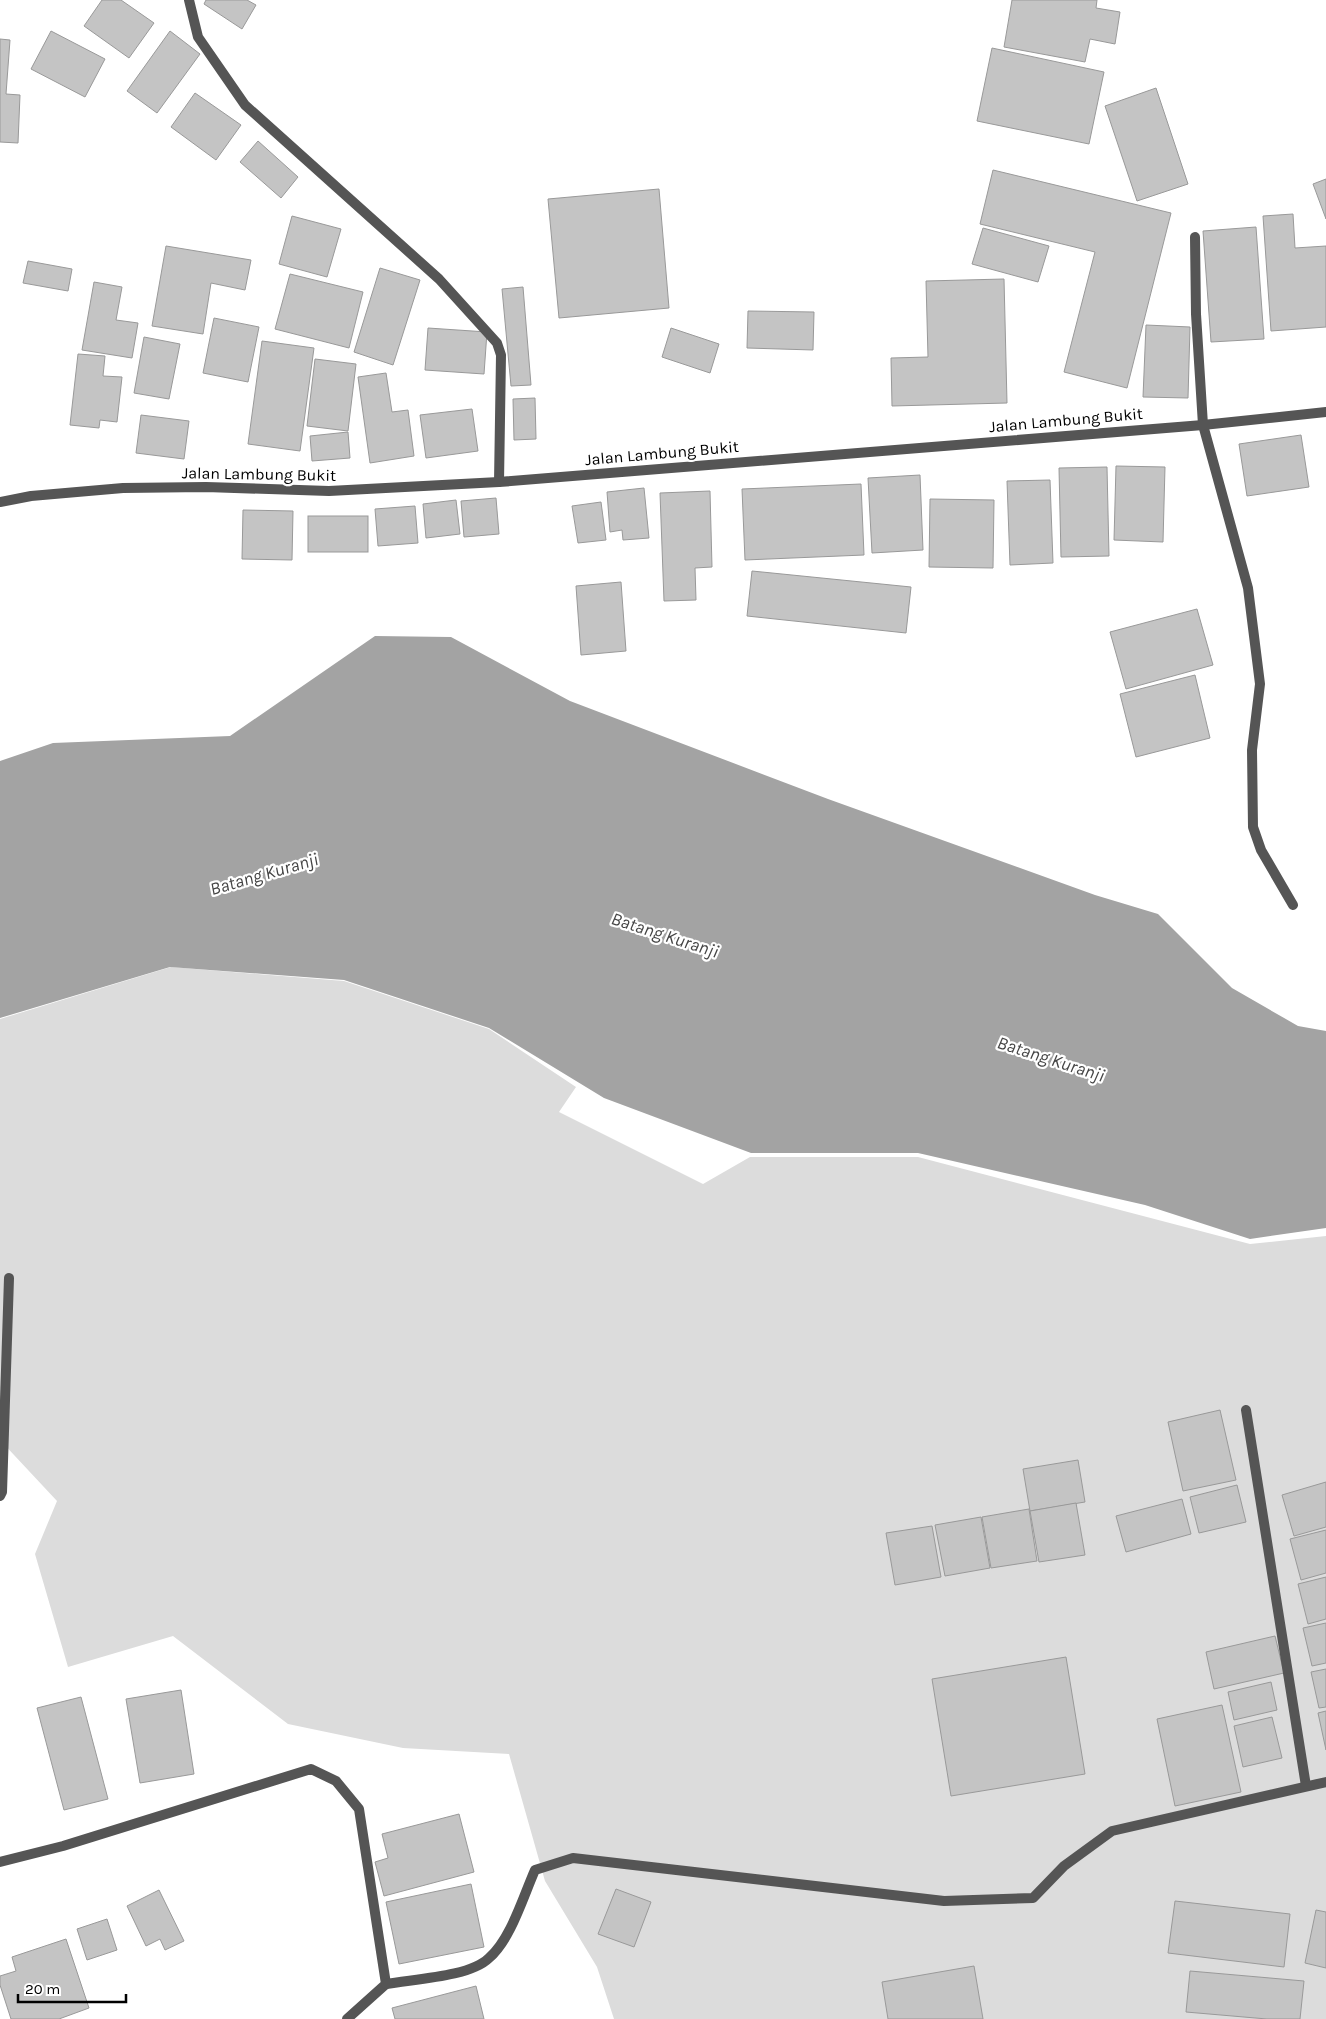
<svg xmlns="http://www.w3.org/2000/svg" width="1326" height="2019" viewBox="0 0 1326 2019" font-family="Karla,sans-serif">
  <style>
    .green { fill: #dcdcdc }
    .water { fill: #a3a3a3 }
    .building { fill: #c4c4c4; stroke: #999 }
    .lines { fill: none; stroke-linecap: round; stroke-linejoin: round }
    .minor { stroke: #555; stroke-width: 10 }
    .tertiary { stroke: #555; stroke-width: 10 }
    .labels { text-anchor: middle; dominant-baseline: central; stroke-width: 4.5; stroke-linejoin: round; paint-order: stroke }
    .street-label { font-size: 16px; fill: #000; stroke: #fff }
    .water-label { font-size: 18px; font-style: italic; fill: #444; stroke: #fff }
  </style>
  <rect width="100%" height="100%" fill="#fff"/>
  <polygon class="green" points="171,967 344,981 489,1029 576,1087 559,1112 703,1184 750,1157 918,1157 1250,1244 1326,1236 1326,2019 614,2019 597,1967 545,1881 509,1754 403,1748 288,1724 173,1636 68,1667 35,1554 57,1501 0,1440 0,1019"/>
  <polygon class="water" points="375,636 451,637 570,701 828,799 1095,895 1158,914 1232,988 1298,1026 1326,1031 1326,1228 1250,1239 1145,1205 918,1153 751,1153 604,1098 489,1028 344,980 170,967 0,1018 0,761 53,743 230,736"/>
  <g class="building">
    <polygon points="102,0 121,0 154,23 129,58 84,26"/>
    <polygon points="206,0 247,0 256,5 242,29 204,4"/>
    <polygon points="1012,0 1097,0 1096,8 1120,12 1115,44 1090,39 1085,62 1004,47"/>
    <polygon points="51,31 105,59 85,97 31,69"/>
    <polygon points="170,31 200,54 157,113 127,91"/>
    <polygon points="0,39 10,40 6,94 20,95 18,143 0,142"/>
    <polygon points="992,48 1104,72 1089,144 977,121"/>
    <polygon points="1156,88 1188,184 1137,201 1105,106"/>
    <polygon points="195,93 241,125 216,160 171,127"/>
    <polygon points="258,141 298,177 281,198 240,162"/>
    <polygon points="993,170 1171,213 1127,388 1064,372 1095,252 980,224"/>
    <polygon points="1326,179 1326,219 1313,184"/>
    <polygon points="659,189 669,308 559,318 548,199"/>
    <polygon points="1293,214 1295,248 1326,246 1326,327 1271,331 1263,216"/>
    <polygon points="292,216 341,229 327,277 279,264"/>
    <polygon points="1256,227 1264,339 1211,342 1203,231"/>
    <polygon points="983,228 1049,246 1038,282 972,264"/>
    <polygon points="166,246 251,260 245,290 211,283 203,334 152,326"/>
    <polygon points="28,261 72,269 68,291 23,283"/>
    <polygon points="380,268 420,280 393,365 354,352"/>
    <polygon points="290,274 363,292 349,348 275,329"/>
    <polygon points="1004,279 1007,403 892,406 891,358 928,357 926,281"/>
    <polygon points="94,282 122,287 116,320 138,323 132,358 82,350"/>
    <polygon points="523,287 531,385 511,386 502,289"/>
    <polygon points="748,311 814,312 813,350 747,348"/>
    <polygon points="214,318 259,327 248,382 203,373"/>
    <polygon points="1146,325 1190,327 1188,398 1143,397"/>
    <polygon points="428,328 487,332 484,374 425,370"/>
    <polygon points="671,328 719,344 710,373 662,357"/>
    <polygon points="144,337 180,344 169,399 134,393"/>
    <polygon points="262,341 314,348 300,451 248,444"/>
    <polygon points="78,354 105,356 103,376 122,377 117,422 100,420 99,428 70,425"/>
    <polygon points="315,359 356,364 348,431 307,426"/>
    <polygon points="386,373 392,412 408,410 414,456 370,463 358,377"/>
    <polygon points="535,398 536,439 514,440 513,399"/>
    <polygon points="472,409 478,451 426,458 420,415"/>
    <polygon points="141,415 189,421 184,459 136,453"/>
    <polygon points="348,432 350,458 312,461 310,436"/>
    <polygon points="1301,435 1309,487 1247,496 1239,444"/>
    <polygon points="1116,466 1165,467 1163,542 1114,540"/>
    <polygon points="1107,467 1109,556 1061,557 1059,468"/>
    <polygon points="920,475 923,550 872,553 868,478"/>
    <polygon points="1050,480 1053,563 1010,565 1007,481"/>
    <polygon points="861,484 864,555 745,560 742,489"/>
    <polygon points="644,488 649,538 623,540 622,530 610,532 607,492"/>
    <polygon points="710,491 712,567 695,568 696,600 664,601 660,493"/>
    <polygon points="496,498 499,534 464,537 461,501"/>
    <polygon points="930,499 994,500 993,568 929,567"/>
    <polygon points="456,500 460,534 426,538 423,504"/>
    <polygon points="601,502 606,540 578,543 572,506"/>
    <polygon points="415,506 418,543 378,546 375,509"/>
    <polygon points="243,510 293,511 292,560 242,559"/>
    <rect x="308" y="516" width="60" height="36"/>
    <polygon points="752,571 911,587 906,633 747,616"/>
    <polygon points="621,582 626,651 581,655 576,586"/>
    <polygon points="1197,609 1213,665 1126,689 1110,632"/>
    <polygon points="1195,675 1210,738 1136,757 1120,694"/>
    <polygon points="1220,1410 1236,1480 1183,1491 1168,1422"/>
    <polygon points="1078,1460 1085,1502 1030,1511 1023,1469"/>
    <polygon points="1326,1482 1326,1527 1294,1536 1282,1495"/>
    <polygon points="1237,1485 1246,1522 1199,1533 1190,1497"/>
    <polygon points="1182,1499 1191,1534 1126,1552 1116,1516"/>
    <polygon points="1076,1503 1085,1555 1039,1562 1030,1511"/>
    <polygon points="1029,1509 1037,1561 991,1568 982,1517"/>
    <polygon points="981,1517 990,1568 945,1576 935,1525"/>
    <polygon points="932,1526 941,1577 895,1585 886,1533"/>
    <polygon points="1326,1530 1326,1573 1301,1580 1290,1539"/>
    <polygon points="1326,1577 1326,1619 1308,1624 1298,1584"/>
    <polygon points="1326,1623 1326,1663 1312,1666 1303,1628"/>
    <polygon points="1275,1636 1284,1673 1214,1689 1206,1652"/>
    <polygon points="1066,1657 1085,1774 951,1796 932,1679"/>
    <polygon points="1326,1669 1326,1707 1319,1708 1311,1672"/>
    <polygon points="1271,1682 1277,1710 1234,1720 1228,1692"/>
    <polygon points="181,1690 194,1774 140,1783 126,1699"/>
    <polygon points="81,1697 108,1799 64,1810 37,1708"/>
    <polygon points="1222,1705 1241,1792 1175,1806 1157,1719"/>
    <polygon points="1326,1711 1326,1750 1318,1713"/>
    <polygon points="1272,1717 1282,1758 1243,1767 1234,1726"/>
    <polygon points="459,1814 474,1872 384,1896 375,1862 388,1858 382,1834"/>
    <polygon points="471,1884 484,1947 399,1964 386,1902"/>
    <polygon points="616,1889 651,1902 634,1947 598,1934"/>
    <polygon points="159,1890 184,1941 165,1950 160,1939 146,1946 127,1906"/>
    <polygon points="1175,1901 1290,1914 1284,1967 1168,1953"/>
    <polygon points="1316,1910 1326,1912 1326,1968 1305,1963"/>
    <polygon points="107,1919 117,1950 87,1960 77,1929"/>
    <polygon points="66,1939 89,2008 59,2019 11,2019 0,1985 0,1976 16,1971 12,1957"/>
    <polygon points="974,1966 983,2019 888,2019 882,1982"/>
    <polygon points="1190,1971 1304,1981 1300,2019 1267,2019 1186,2012"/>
    <polygon points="476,1986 484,2019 395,2019 392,2008"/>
  </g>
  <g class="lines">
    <g class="minor">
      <polyline points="189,0 198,37 245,105 439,279 497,343 501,355 499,482"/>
      <polyline points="1195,237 1196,314 1203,425 1248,588 1260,684 1252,750 1253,827 1261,850 1293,905"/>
      <polyline points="1246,1410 1306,1786"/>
      <polyline points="0,1496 2,1492 9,1278"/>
      <polyline points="0,1862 63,1846 311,1769 336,1781 359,1809 386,1984 347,2019"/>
      <path d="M386,1984C413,1979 470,1977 489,1958C511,1939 523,1897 535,1870L573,1858L944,1901L1033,1898L1064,1866L1112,1831L1326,1782"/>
    </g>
    <polyline class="tertiary" points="0,502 31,496 123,488 206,487 329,491 499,482 1203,425 1326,412"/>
  </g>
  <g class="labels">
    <g class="street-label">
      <text transform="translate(1066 420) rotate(-5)">Jalan Lambung Bukit</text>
      <text transform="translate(662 453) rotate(-5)">Jalan Lambung Bukit</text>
      <text transform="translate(259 474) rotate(1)">Jalan Lambung Bukit</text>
    </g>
    <g class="water-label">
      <text transform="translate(264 874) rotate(-16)">Batang Kuranji</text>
      <text transform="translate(665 935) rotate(18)">Batang Kuranji</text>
      <text transform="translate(1051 1059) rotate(18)">Batang Kuranji</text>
    </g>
  </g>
  <path d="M18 1994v8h108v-8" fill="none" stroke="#000000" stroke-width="2.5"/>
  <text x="25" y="1994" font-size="15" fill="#000000" stroke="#ffffff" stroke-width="4" paint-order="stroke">20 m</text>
</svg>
